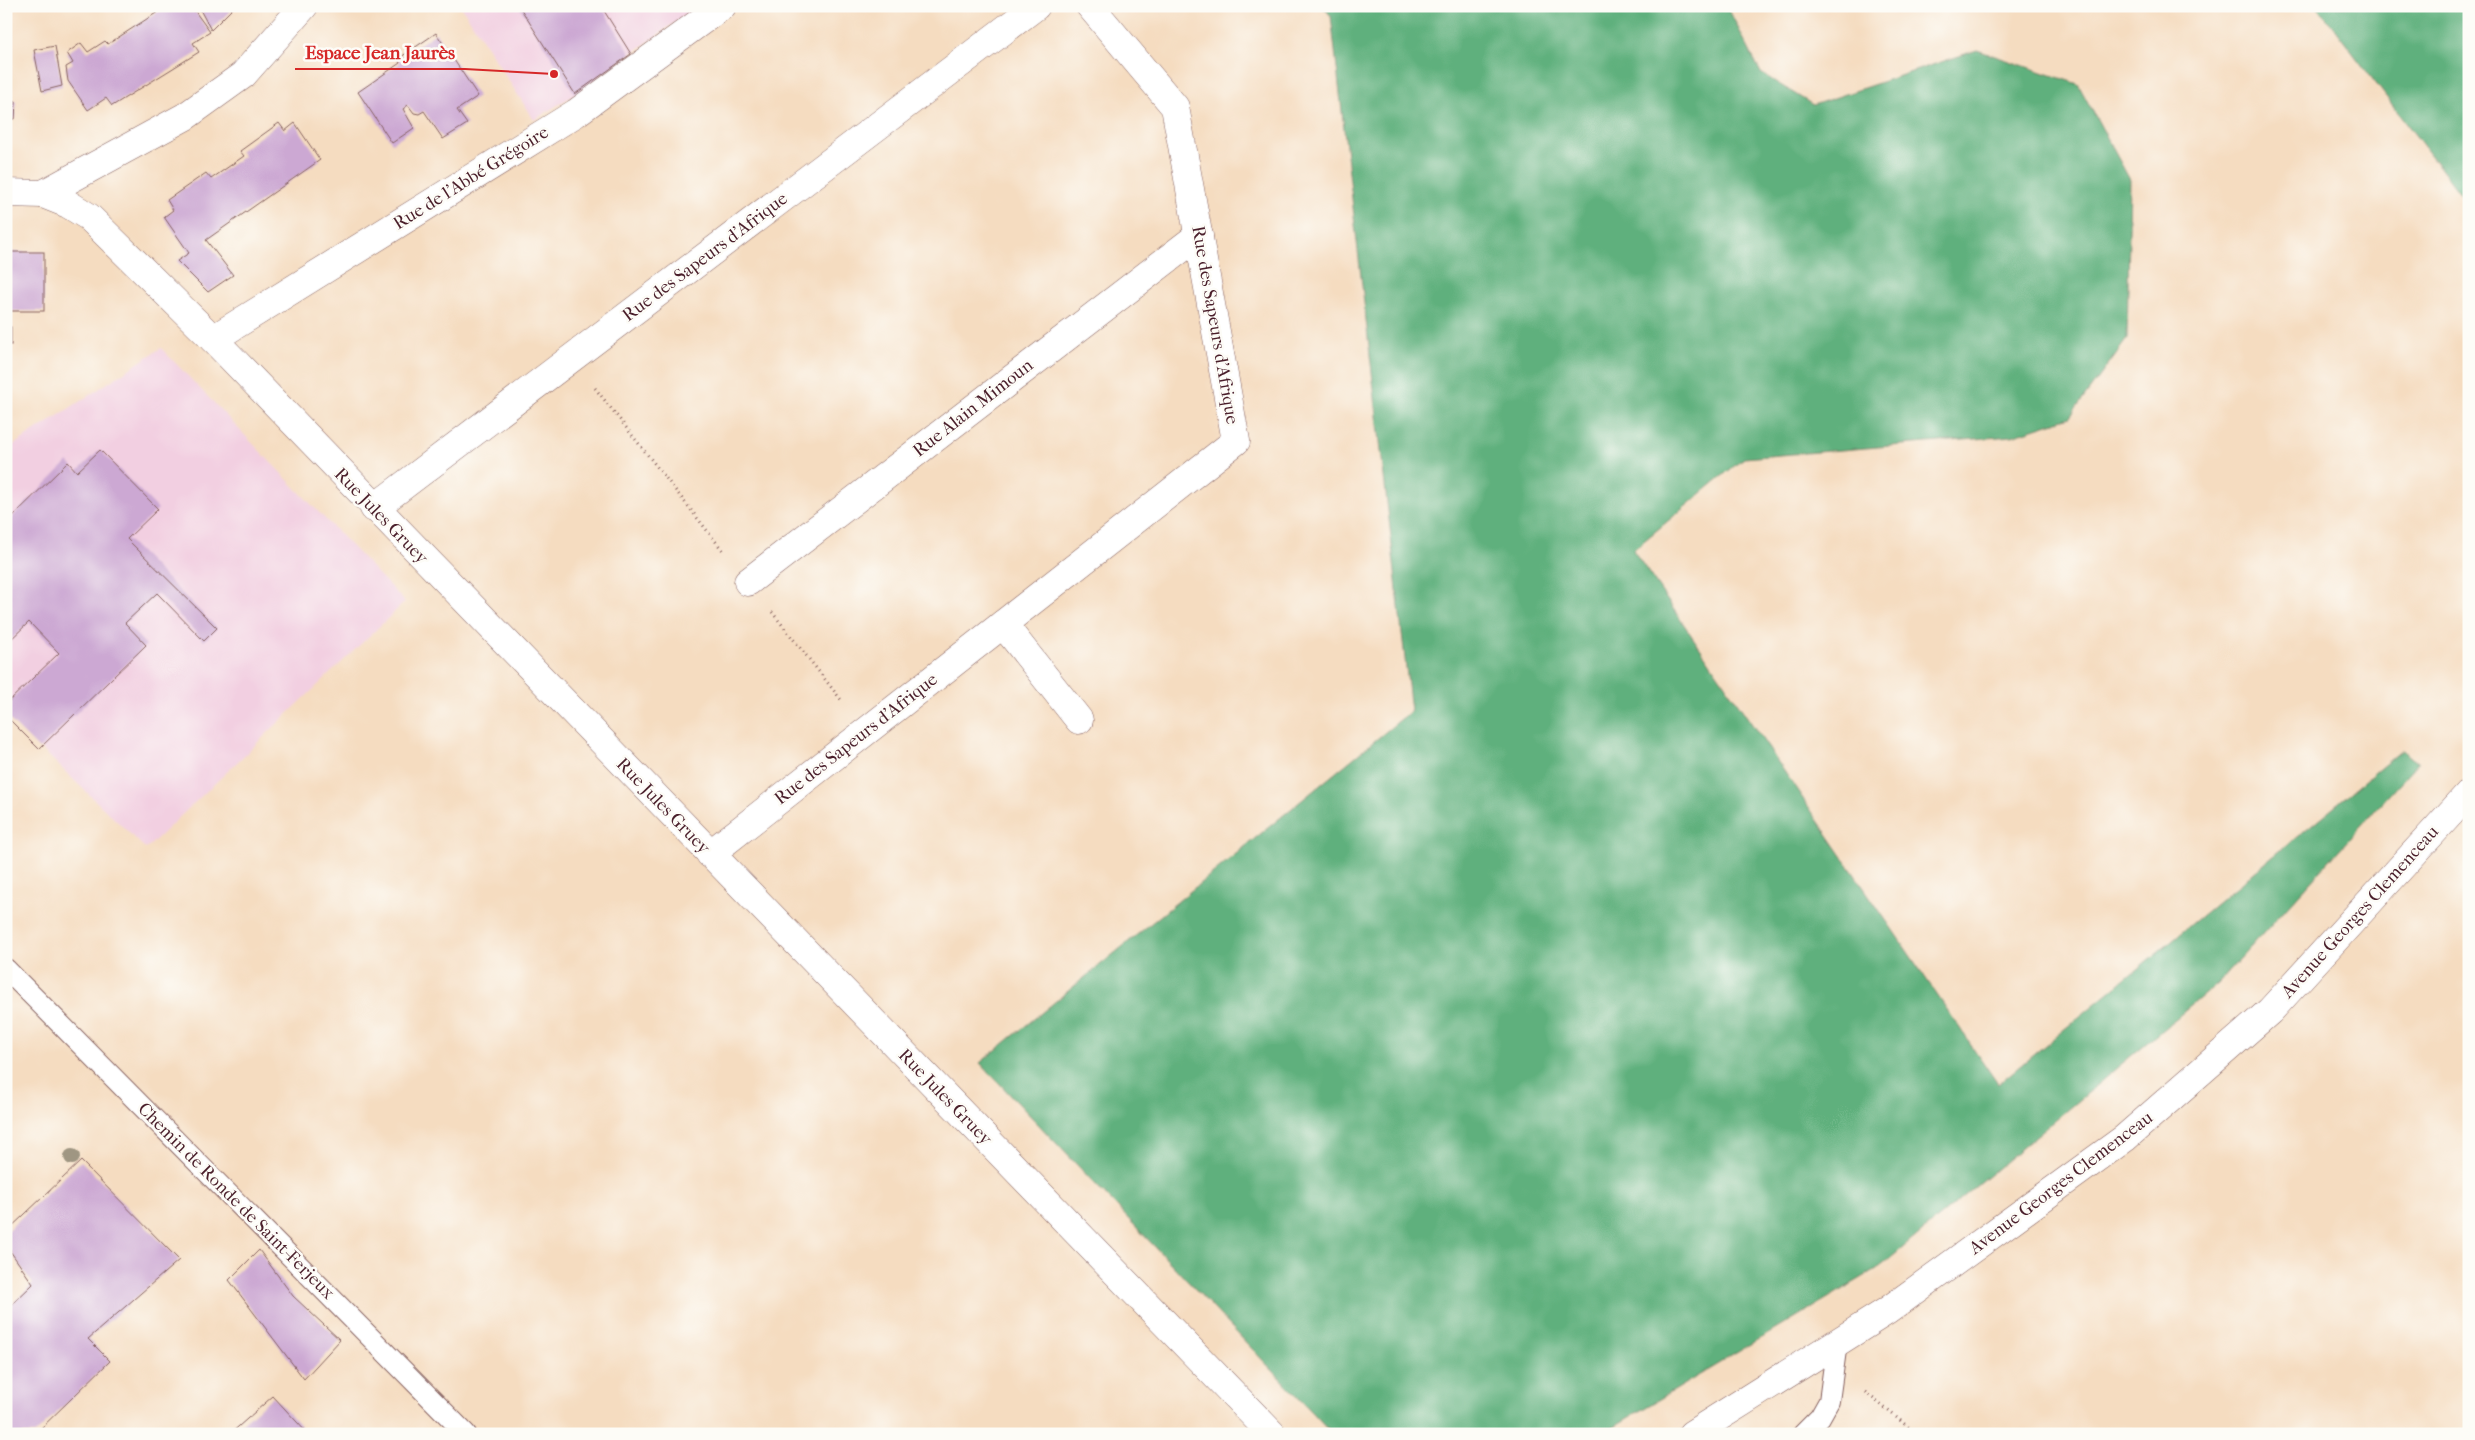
<svg xmlns="http://www.w3.org/2000/svg" width="2475" height="1440" viewBox="0 0 2475 1440" font-family="'IM FELL French Canon',serif">
  <style>
    .built { fill: #f2cfe1 }
    .forest { fill: #5fb07d; stroke: #546854 }
    .building { fill: #cca8d3 }
    .lines { fill: none; stroke-linecap: round; stroke-linejoin: round }
    .service-casing { stroke: #86615f; stroke-width: 22 }
    .minor-casing { stroke: #86615f; stroke-width: 29 }
    .path { stroke: #86615f; stroke-width: 3; stroke-dasharray: 1 4; stroke-linecap: butt }
    .service { stroke: #fff; stroke-width: 20 }
    .minor { stroke: #fff; stroke-width: 28 }
    .tree { fill: #9f9682 }
    .labels { text-anchor: middle; dominant-baseline: central; stroke-width: 5; stroke-linejoin: round; paint-order: stroke }
    .street-label { font-size: 18px; fill: #4a1f2b; stroke: #fdfcf7 }
    .leader { fill: none; stroke: #d62828; stroke-width: 2 }
    .callout-dot { fill: #d62828; stroke: #fdfcf7; stroke-width: 2 }
    .callout-label { font-size: 19px; text-anchor: middle; font-weight: bold; fill: #d62828; stroke: #fdfcf7; stroke-width: 5; stroke-linejoin: round; paint-order: stroke }
  </style>
  <rect width="100%" height="100%" fill="#fdfcf7"/>
  <filter id="ink" filterUnits="userSpaceOnUse"><feTurbulence type="fractalNoise" baseFrequency=".02" numOctaves="2"/><feDisplacementMap in="SourceGraphic" scale="10" xChannelSelector="R" yChannelSelector="G"/><feConvolveMatrix kernelMatrix="1 2 1 2 8 2 1 2 1" color-interpolation-filters="sRGB"/></filter>
  <filter id="wash" filterUnits="userSpaceOnUse"><feTurbulence type="fractalNoise" baseFrequency=".0096" numOctaves="4" result="noise"/><feDisplacementMap in="SourceGraphic" scale="20" xChannelSelector="R" yChannelSelector="G"/><feGaussianBlur stdDeviation="1.12" result="paint"/><feColorMatrix in="noise" values="0 0 0 0 0 0 0 0 0 0 0 0 0 0 0 0 0 1.4 0 .05"/><feComposite in="paint" operator="in"/></filter>
  <g filter="url(#wash)">
    <rect width="100%" height="100%" fill="#f5dcc0"/>
    <g class="built">
      <polygon points="461,6 698,6 575,94 534,120"/>
      <polygon points="161,348 405,602 146,849 6,715 6,450"/>
    </g>
    <g class="forest">
      <polygon points="1323,6 1727,6 1761,73 1813,105 1977,50 2078,84 2130,180 2127,339 2070,417 2012,436 1744,458 1633,550 1998,1084 2402,750 2418,763 2218,983 1880,1267 1601,1434 1333,1434 980,1063 1411,711 1331,16"/>
      <polygon points="2317,6 2469,6 2469,208 2467,203"/>
    </g>
    <g id="blocks">
      <g class="building">
        <polygon points="167,6 191,6 210,32 193,43 199,52 112,106 106,98 88,110 68,81 66,67 73,63 67,53 81,43 88,52 105,41 108,44"/>
        <polygon points="198,6 235,6 211,30"/>
        <polygon points="519,6 601,6 631,54 575,94"/>
        <polygon points="436,33 478,96 457,110 467,124 443,139 424,111 419,114 414,113 408,105 403,109 414,128 392,143 358,92 400,63 398,59"/>
        <polygon points="55,46 62,86 42,91 34,50"/>
        <polygon points="6,64 9,64 10,102 16,101 15,119 10,119 10,127 6,127"/>
        <polygon points="279,123 285,131 295,123 320,160 206,240 233,275 208,292 177,261 189,253 164,217 173,210 167,200 206,173 211,179 244,156 240,151"/>
        <rect x="6" y="252" width="38" height="59"/>
        <rect x="6" y="327" width="5" height="18"/>
        <polygon points="100,450 158,509 127,539 217,628 204,641 157,593 125,623 146,645 39,749 6,716 6,704 59,653 29,622 6,644 6,523 68,462 77,472"/>
        <polygon points="81,1161 179,1260 88,1339 110,1361 35,1434 6,1434 6,1310 33,1284 6,1245 6,1232"/>
        <polygon points="259,1250 293,1296 340,1340 304,1379 229,1280"/>
        <polygon points="273,1396 308,1434 230,1434"/>
      </g>
    </g>
  </g>
  <g filter="url(#ink)">
    <use href="#blocks" fill-opacity="0" stroke="#86615f" stroke-width="1"/>
    <g class="lines">
      <defs>
        <g id="service">
          <polyline points="6,969 466,1434"/>
          <polyline points="1803,1434 1820,1417 1829,1401 1837,1343"/>
        </g>
        <g id="minor">
          <polyline points="6,193 43,194 186,116 243,75 304,6"/>
          <polyline points="43,194 68,204 89,217 213,339 1272,1434"/>
          <polyline points="213,339 576,113 722,6"/>
          <polyline points="374,508 1036,6"/>
          <polyline points="748,582 1199,235"/>
          <polyline points="1003,624 1079,720"/>
          <polyline points="710,854 1236,441 1175,107 1090,6"/>
          <polyline points="1692,1434 1887,1311 2125,1138 2270,1011 2469,793"/>
        </g>
      </defs>
      <use href="#service" class="service-casing"/>
      <use href="#minor" class="minor-casing"/>
      <g class="path">
        <polyline points="595,388 724,552"/>
        <polyline points="772,612 842,701"/>
        <polyline points="1865,1392 1917,1434"/>
      </g>
      <use href="#service" class="service"/>
      <use href="#minor" class="minor"/>
    </g>
    <circle class="tree" cx="72" cy="1157" r="8"/>
  </g>
  <g class="labels">
    <g class="street-label">
      <text transform="translate(471 178) rotate(-32)">Rue de l'Abbé Grégoire</text>
      <text transform="translate(705 257) rotate(-37)">Rue des Sapeurs d'Afrique</text>
      <text transform="translate(1215 325) rotate(80)">Rue des Sapeurs d'Afrique</text>
      <text transform="translate(973 408) rotate(-38)">Rue Alain Mimoun</text>
      <text transform="translate(381 516) rotate(46)">Rue Jules Gruey</text>
      <text transform="translate(856 739) rotate(-38)">Rue des Sapeurs d'Afrique</text>
      <text transform="translate(663 806) rotate(46)">Rue Jules Gruey</text>
      <text transform="translate(2360 912) rotate(-48)">Avenue Georges Clemenceau</text>
      <text transform="translate(945 1097) rotate(46)">Rue Jules Gruey</text>
      <text transform="translate(2061 1183) rotate(-37)">Avenue Georges Clemenceau</text>
      <text transform="translate(236 1201) rotate(45)">Chemin de Ronde de Saint-Ferjeux</text>
    </g>
  </g>
  <path class="leader" d="M554 74L465 69H295"/>
  <circle class="callout-dot" cx="554" cy="74" r="5"/>
  <g class="callout-label">
    <text x="380" y="59">Espace Jean Jaurès</text>
  </g>
  <rect width="2475" height="1440" fill="none" stroke="#fdfcf7" stroke-width="25"/>
</svg>
